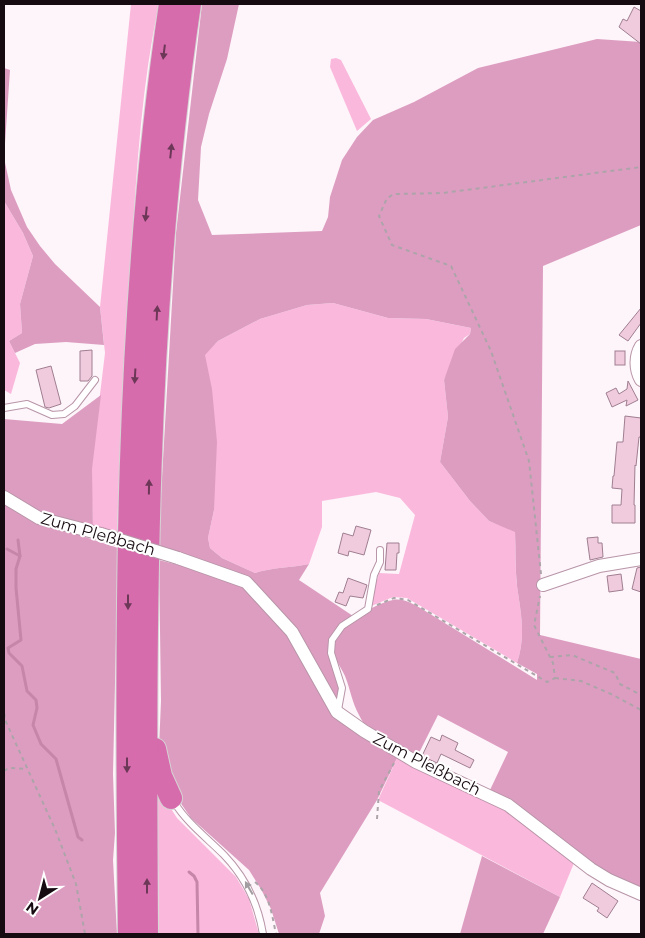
<svg xmlns="http://www.w3.org/2000/svg" width="645" height="938" viewBox="0 0 645 938" font-family="Montserrat,sans-serif">
  <style>
    .green { fill: #fbb8dd }
    .forest { fill: #dd9dc1 }
    .lines { fill: none; stroke-linecap: round; stroke-linejoin: round }
    .stream { stroke: #c586aa; stroke-width: 3 }
    .building { fill: #f0cbde; stroke: #a07e91 }
    .lane-casing { stroke: #b895a8; stroke-width: 8 }
    .street-casing { stroke: #b895a8; stroke-width: 14 }
    .highway-casing { stroke: #d5d3d4; stroke-width: 24 }
    .path { stroke: #ada4a9; stroke-width: 2; stroke-dasharray: 4 4; stroke-linecap: butt }
    .lane { stroke: #fff; stroke-width: 6 }
    .street { stroke: #fff; stroke-width: 12 }
    .highway { stroke: #d76cad; stroke-width: 22 }
    .street-bridge-casing { stroke: #b895a8; stroke-width: 14; stroke-linecap: butt }
    .street-bridge { stroke: #fff; stroke-width: 12 }
    .oneway { fill: #6d3758 }
    .oneway2 { fill: #a29da0 }
    .labels { text-anchor: middle; dominant-baseline: central; stroke-width: 4; stroke-linejoin: round; paint-order: stroke }
    .street-label { font-size: 16px; fill: #170b12; stroke: #fff }
  </style>
  <rect width="100%" height="100%" fill="#fdf5f9"/>
  <g class="green">
    <path d="M131,4H159C142,83 137,164 132,245C125,342 120,438 117,536L93,530L91,469L105,353L100,307Z"/>
    <polygon points="336,58 341,60 371,119 357,131 330,67 331,59"/>
    <polygon points="4,201 23,233 33,256 20,304 22,333 9,341 20,363 11,394 4,390"/>
    <path d="M333,303L388,318L426,319L471,328L470,334L464,338L444,380L448,417L440,462L470,501L489,521L515,531C516,550 515,568 517,586C521,614 526,636 517,663L407,598L393,597L369,607L379,573L399,574L415,515L400,498L376,492L322,501V527L309,564C291,568 273,567 255,573L222,558L210,548L208,538L214,510L204,355L218,341L260,319L307,305Z"/>
    <polygon points="398,756 504,809 574,863 560,897 378,800"/>
    <polygon points="157,780 166,801 177,818 236,877 249,899 259,934 159,934"/>
  </g>
  <g class="forest">
    <path d="M202,4H239L227,59L209,114L201,147L198,200L212,235L322,231L328,217L330,197L342,160L357,137L373,120L414,102L478,68L597,39L641,42V225L543,266L540,635L641,659V889C630,886 619,882 609,877C566,853 532,815 490,790L508,752L438,715L417,757C397,747 369,737 359,715C352,703 350,688 345,676C340,665 329,652 334,640C340,624 376,603 393,600C403,598 413,604 422,609L537,680V674L517,663C526,636 521,614 517,586C515,568 516,550 515,532L489,521L470,501L440,462L448,417L444,380L455,349L470,334L471,328L426,319L388,318L333,303L307,305L260,319L218,341L205,355L212,389L217,442L214,510L208,538L210,548L222,558L255,573C273,567 291,568 309,564L299,580L353,616L341,625L330,639L329,653L340,688L337,705L318,677L294,631L247,581L158,547L176,233Z"/>
    <polygon points="4,68 10,70 4,158 11,190 27,227 40,246 55,264 100,307 104,345 66,342 35,344 15,353 9,341 22,333 20,304 33,256 23,233 4,201"/>
    <polygon points="101,395 92,469 93,530 49,518 4,493 4,419 62,424"/>
    <polygon points="4,500 37,521 118,548 113,774 115,833 113,860 117,934 4,934"/>
    <polygon points="178,558 245,584 290,633 336,714 398,756 377,800 320,893 325,916 319,934 279,934 271,909 262,891 249,870 191,818 175,795 159,748 161,701 159,560 178,565"/>
    <polygon points="482,856 560,897 543,934 460,934"/>
  </g>
  <g class="lines">
    <g class="stream">
      <polyline points="18,540 20,556 16,569 16,588 21,640 8,648 9,653 22,666 27,691 36,700 37,708 33,725 41,744 56,759 78,837 82,840"/>
      <polyline points="7,549 20,556"/>
      <polyline points="189,872 194,876 197,882 198,934"/>
    </g>
  </g>
  <g class="building">
    <polygon points="634,7 641,11 641,44 619,27 623,19 627,21"/>
    <polygon points="641,308 641,323 628,341 619,335"/>
    <polygon points="92,350 92,376 88,381 80,381 80,351"/>
    <rect x="615" y="351" width="10" height="14"/>
    <polygon points="51,366 61,404 49,408 45,407 36,370"/>
    <polygon points="628,381 638,400 626,406 627,400 612,407 606,393 616,388 619,394 627,389"/>
    <polygon points="625,416 641,418 641,437 639,437 636,466 635,465 634,505 635,505 635,523 612,523 612,505 621,505 622,489 612,488 613,476 614,476 617,442 623,442"/>
    <polygon points="356,526 371,530 364,555 349,551 348,556 338,553 343,533 353,536"/>
    <polygon points="598,537 598,543 602,543 603,557 590,560 587,538"/>
    <polygon points="387,543 399,543 399,553 397,553 396,570 385,570"/>
    <polygon points="641,567 641,592 632,589 637,568"/>
    <polygon points="621,574 623,590 609,592 607,576"/>
    <polygon points="348,578 367,585 363,598 350,596 346,606 335,602 339,592 343,593"/>
    <polygon points="442,735 458,743 455,750 474,760 470,768 441,754 437,763 422,756 431,737 440,741"/>
    <polygon points="592,883 618,901 607,918 597,911 599,908 583,898"/>
  </g>
  <g class="lines">
    <defs>
      <g id="lane">
        <polyline points="4,408 27,404 52,415 64,414 75,406 95,380"/>
        <polyline points="338,710 342,688 331,653 332,640 342,626 368,609 374,575 380,562 380,550"/>
        <path d="M174,802C187,823 207,838 224,855C246,878 258,903 263,934"/>
      </g>
      <g id="street">
        <path d="M641,346C635,356 635,369 641,380"/>
        <polyline points="4,497 39,518 101,534"/>
        <polyline points="178,558 246,582 292,632 337,712 364,731 416,762 508,805 591,869 609,880 641,894"/>
        <polyline points="543,585 599,566 641,559"/>
      </g>
      <g id="highway">
        <polyline points="155,749 161,776 171,798"/>
        <path d="M129,934C125,624 124,311 170,4"/>
        <path d="M147,934C145,623 144,312 190,4"/>
      </g>
    </defs>
    <use href="#lane" class="lane-casing"/>
    <use href="#street" class="street-casing"/>
    <use href="#highway" class="highway-casing"/>
    <g class="path">
      <polyline points="541,574 529,461 491,351 451,266 392,245 379,216 387,198 394,194 443,193 641,167"/>
      <polyline points="377,605 394,598 408,600 547,682 555,678 553,663 534,625 540,596"/>
      <polyline points="550,657 572,655 615,673 620,684 641,695"/>
      <polyline points="555,678 581,681 611,694 641,710"/>
      <polyline points="4,713 6,722 55,829 76,884 85,934"/>
      <polyline points="4,771 9,768 27,769"/>
      <polyline points="377,819 379,791 394,763"/>
      <path d="M255,882C270,894 272,916 276,934"/>
    </g>
    <use href="#lane" class="lane"/>
    <use href="#street" class="street"/>
    <use href="#highway" class="highway"/>
    <defs>
      <polyline id="street-bridge" points="101,534 178,558"/>
    </defs>
    <use href="#street-bridge" class="street-bridge-casing"/>
    <use href="#street-bridge" class="street-bridge"/>
  </g>
  <defs><path id="oneway-solid" d="M-6-.8H1V-3.2L6.5 0L1 3.2V.8H-6Z" transform="scale(1.25)"/></defs>
  <g class="oneway">
    <use href="#oneway-solid" transform="translate(164 52) rotate(97)"/>
    <use href="#oneway-solid" transform="translate(171 151) rotate(-84)"/>
    <use href="#oneway-solid" transform="translate(146 214) rotate(96)"/>
    <use href="#oneway-solid" transform="translate(157 313) rotate(-87)"/>
    <use href="#oneway-solid" transform="translate(135 376) rotate(93)"/>
    <use href="#oneway-solid" transform="translate(149 487) rotate(-89)"/>
    <use href="#oneway-solid" transform="translate(128 602) rotate(90)"/>
    <use href="#oneway-solid" transform="translate(127 765) rotate(90)"/>
    <use href="#oneway-solid" transform="translate(147 886) rotate(-90)"/>
  </g>
  <use class="oneway2" href="#oneway-solid" transform="translate(249 888) rotate(-120)"/>
  <g class="labels">
    <g class="street-label">
      <text transform="translate(98 534) rotate(16)">Zum Pleßbach</text>
      <text transform="translate(427 764) rotate(27)">Zum Pleßbach</text>
    </g>
  </g>
  <rect width="645" height="938" fill="none" stroke="#170b12" stroke-width="10"/>
  <g transform="translate(40 898) rotate(216)" stroke="#ffffff" stroke-width="4" paint-order="stroke">
  <path d="M0-4L9 19L0 12L-9 19Z" fill="#170b12"/>
  <text y="-8" font-size="14" font-weight="bold" text-anchor="middle" fill="#170b12">N</text>
  </g>
</svg>
